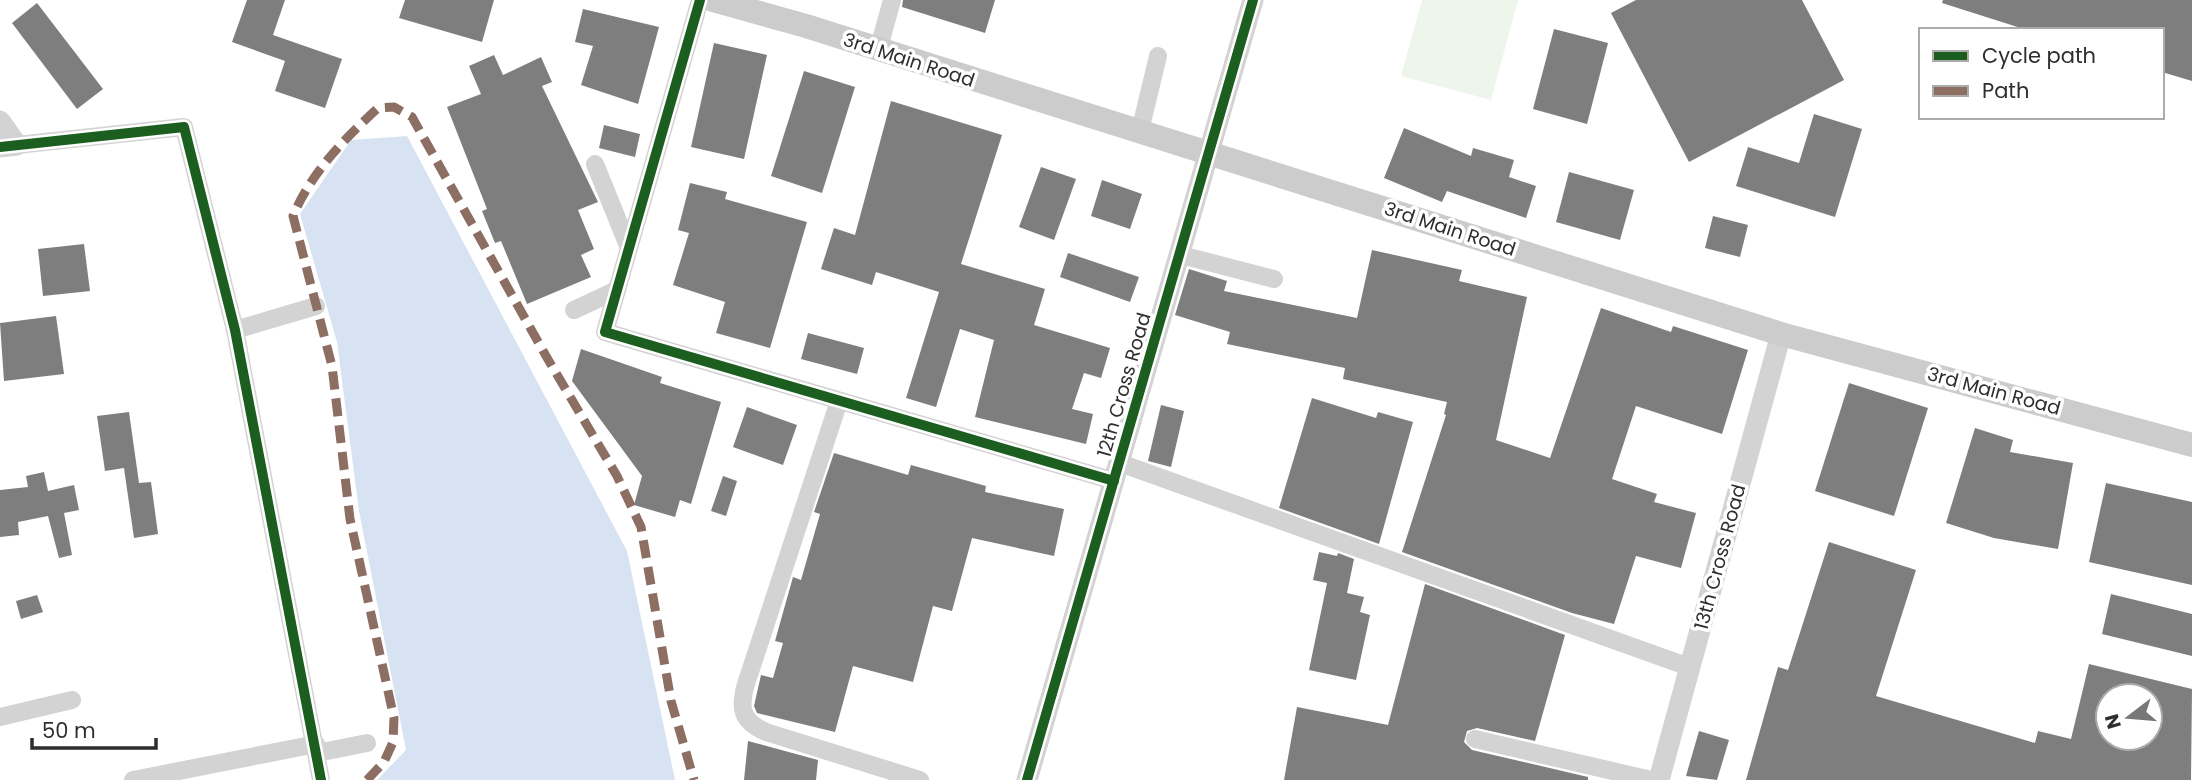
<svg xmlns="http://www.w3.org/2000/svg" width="2192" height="780" viewBox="0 0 2192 780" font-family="Poppins,sans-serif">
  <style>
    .green { fill: #eef5eb }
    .water { fill: #d7e3f2 }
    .building { fill: #7e7e7e; fill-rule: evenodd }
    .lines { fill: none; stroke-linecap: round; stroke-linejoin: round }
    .minor { stroke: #d3d3d3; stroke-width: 18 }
    .tertiary { stroke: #d3d3d3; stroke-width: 21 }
    .secondary { stroke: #ccc; stroke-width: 24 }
    .quiet { stroke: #8d6e63; stroke-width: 9; stroke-dasharray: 18 9; stroke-linecap: butt }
    .cycleway-casing { stroke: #fff; stroke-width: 15 }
    .cycleway { stroke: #1b5e20; stroke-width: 10 }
    .labels { text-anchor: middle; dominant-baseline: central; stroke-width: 7; stroke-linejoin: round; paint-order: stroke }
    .street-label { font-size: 19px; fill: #2e2e2e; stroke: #fff }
  </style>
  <rect width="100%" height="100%" fill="#fff"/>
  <polygon class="green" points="1422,0 1518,0 1491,100 1401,76"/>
  <polygon class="water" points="407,136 627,551 675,780 377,780 406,750 359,511 337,342 300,214 351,140"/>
  <g class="building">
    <polygon points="247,0 285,0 273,35 342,59 325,108 275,91 285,61 232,42"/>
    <polygon points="405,0 494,0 482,42 399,18"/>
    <polygon points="903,0 995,0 985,33 902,7"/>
    <polygon points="1636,0 1802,0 1844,80 1689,162 1611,13"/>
    <polygon points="1943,0 2192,0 2192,81 2162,72 2162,30 2027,30 1942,3"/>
    <polygon points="37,3 103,89 77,109 12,23"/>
    <polygon points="583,9 659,27 638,104 581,85 593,46 575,42"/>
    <polygon points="1554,29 1608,43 1587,124 1533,109"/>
    <polygon points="714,43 767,55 744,159 691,147"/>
    <polygon points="494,55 503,75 541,57 552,82 542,86 598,202 578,210 594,249 581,255 591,277 527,304 501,241 495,243 482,211 487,209 447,107 481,94 469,66"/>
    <polygon points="804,71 855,87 822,193 771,176"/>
    <polygon points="891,101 1002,135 961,264 1045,289 1034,325 1110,348 1101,378 1084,373 1072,409 1093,414 1086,444 975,417 994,340 960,329 936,407 906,398 939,292 876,272 872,285 821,269 834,228 855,235"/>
    <polygon points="1814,114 1862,129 1835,217 1736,186 1748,147 1799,163"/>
    <polygon points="604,125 640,134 635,157 599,148"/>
    <polygon points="1404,128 1471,156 1473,148 1514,160 1509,177 1536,186 1526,218 1447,191 1442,202 1384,178"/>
    <polygon points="1041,167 1076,179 1054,240 1019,227"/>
    <polygon points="1569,172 1634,190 1620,240 1556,222"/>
    <polygon points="1102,180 1142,194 1130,229 1091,216"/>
    <polygon points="690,183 727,192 725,199 807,222 770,348 716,333 725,302 673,285 689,233 678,230"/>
    <polygon points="1713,216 1748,225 1740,257 1705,248"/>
    <polygon points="84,244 90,291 43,296 38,249"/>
    <polygon points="1372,250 1462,270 1459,281 1527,297 1496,440 1550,458 1601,308 1671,332 1673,326 1748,350 1722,434 1636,406 1612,479 1657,494 1654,502 1696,513 1681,568 1636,556 1614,624 1572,613 1402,552 1446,415 1444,414 1447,402 1343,379 1345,368 1227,344 1230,332 1175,315 1189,269 1227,281 1224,291 1357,318"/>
    <polygon points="1068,253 1139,277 1130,302 1060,277"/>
    <polygon points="56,316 64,374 4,381 0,323"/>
    <polygon points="808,333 864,348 857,374 801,359"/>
    <polygon points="581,349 662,377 660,383 721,402 691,504 680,500 675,517 634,505 642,476 572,381"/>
    <polygon points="1849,383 1928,408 1894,516 1815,491"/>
    <polygon points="1312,398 1376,418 1378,412 1413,422 1379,544 1279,508"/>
    <polygon points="1161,405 1184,411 1171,467 1148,461"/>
    <polygon points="747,407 797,425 783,465 733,447"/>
    <polygon points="129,412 139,483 151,482 158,534 134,538 124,468 105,471 97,416"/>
    <polygon points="1975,428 2013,440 2010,452 2073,463 2058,549 1994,538 1946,523"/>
    <polygon points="834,453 908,475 911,465 986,486 985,492 1064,509 1054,556 972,538 952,611 933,606 913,682 853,666 835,732 757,713 754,706 761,675 773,678 783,643 775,641 793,577 801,580 820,514 814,512"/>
    <polygon points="44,472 48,491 74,485 79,510 64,513 72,555 59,558 48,516 18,522 19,535 0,537 0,490 28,487 26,476"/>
    <polygon points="723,476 737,481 726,516 711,511"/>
    <polygon points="2106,483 2192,502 2192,585 2089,562"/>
    <path d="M1829,542L1916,570L1876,696L2035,743L2038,731L2071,739L2089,664L2192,689L2191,780H1746L1778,667L1788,670ZM2108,696H2150V738H2108Z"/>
    <polygon points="1319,552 1337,556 1338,553 1354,559 1347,593 1364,597 1360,612 1370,615 1356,680 1309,670 1327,583 1313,580"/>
    <polygon points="1425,584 1565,635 1535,741 1477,728 1467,731 1464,742 1472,750 1588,777 1588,780 1284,780 1297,707 1388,725"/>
    <polygon points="2111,594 2192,614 2192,656 2102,634"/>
    <polygon points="37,595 43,612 21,619 16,601"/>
    <polygon points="1699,731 1729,740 1717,780 1686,776"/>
    <polygon points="748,741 818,760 816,780 744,780"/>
  </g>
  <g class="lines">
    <g class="minor">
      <polyline points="700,0 605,332 1114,481"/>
      <polyline points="878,51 892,0"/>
      <polyline points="1140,131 1158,56"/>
      <polyline points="17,145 184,127 235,330 321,780"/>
      <polyline points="595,164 629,248"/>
      <polyline points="1181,255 1274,279"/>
      <polyline points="574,310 617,290"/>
      <polyline points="235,330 316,306"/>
      <path d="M839,401L746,684C739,708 741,721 766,732L920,780"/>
      <polyline points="1120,463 1689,667"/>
      <polyline points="0,717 72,700"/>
      <polyline points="1475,739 1651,780"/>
      <polyline points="317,753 367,743"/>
      <polyline points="133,780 316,744"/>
    </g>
    <g class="tertiary">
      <polyline points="0,121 17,145 0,147"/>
      <polyline points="1027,780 1253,0"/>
      <polyline points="1659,780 1781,334"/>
    </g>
    <polyline class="secondary" points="713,0 806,26 1781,334 2192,445"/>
    <path class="quiet" d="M367,780L384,762L393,742L394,718L350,519L332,366L293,216C311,173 344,139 378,108L394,107L412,117L546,356L617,476L641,527L671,701L694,780"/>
    <defs>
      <g id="cycleway">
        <polyline points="700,0 605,332 1114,481"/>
        <polyline points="0,147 184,127 235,330 321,780"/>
        <polyline points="1027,780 1253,0"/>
      </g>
    </defs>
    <use href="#cycleway" class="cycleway-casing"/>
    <use href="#cycleway" class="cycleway"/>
  </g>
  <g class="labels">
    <g class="street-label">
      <text transform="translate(909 60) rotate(18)">3rd Main Road</text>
      <text transform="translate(1450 229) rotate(18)">3rd Main Road</text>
      <text transform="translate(1124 385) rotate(-74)">12th Cross Road</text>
      <text transform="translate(1994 391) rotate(15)">3rd Main Road</text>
      <text transform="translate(1720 557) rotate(-75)">13th Cross Road</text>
    </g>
  </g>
  <rect x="1919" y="28" width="245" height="91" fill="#ffffff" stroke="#ababab" stroke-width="2"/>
  <rect x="1933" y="51" width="35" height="10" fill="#1b5e20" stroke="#ababab" stroke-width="2"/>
  <text x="1982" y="63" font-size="21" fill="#2e2e2e">Cycle path</text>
  <rect x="1933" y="86" width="35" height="10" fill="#8d6e63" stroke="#ababab" stroke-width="2"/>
  <text x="1982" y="98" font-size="21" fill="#2e2e2e">Path</text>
  <g transform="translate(2129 717) rotate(254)"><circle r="33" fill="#ffffff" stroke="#ababab" stroke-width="2"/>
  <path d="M0-5L12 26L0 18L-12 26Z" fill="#777777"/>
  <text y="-10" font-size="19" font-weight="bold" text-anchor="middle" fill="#2e2e2e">N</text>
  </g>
  <path d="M32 738v10h124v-10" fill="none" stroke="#2e2e2e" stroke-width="3.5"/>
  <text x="42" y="738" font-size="21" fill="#2e2e2e" stroke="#ffffff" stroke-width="5" paint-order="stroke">50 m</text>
</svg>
